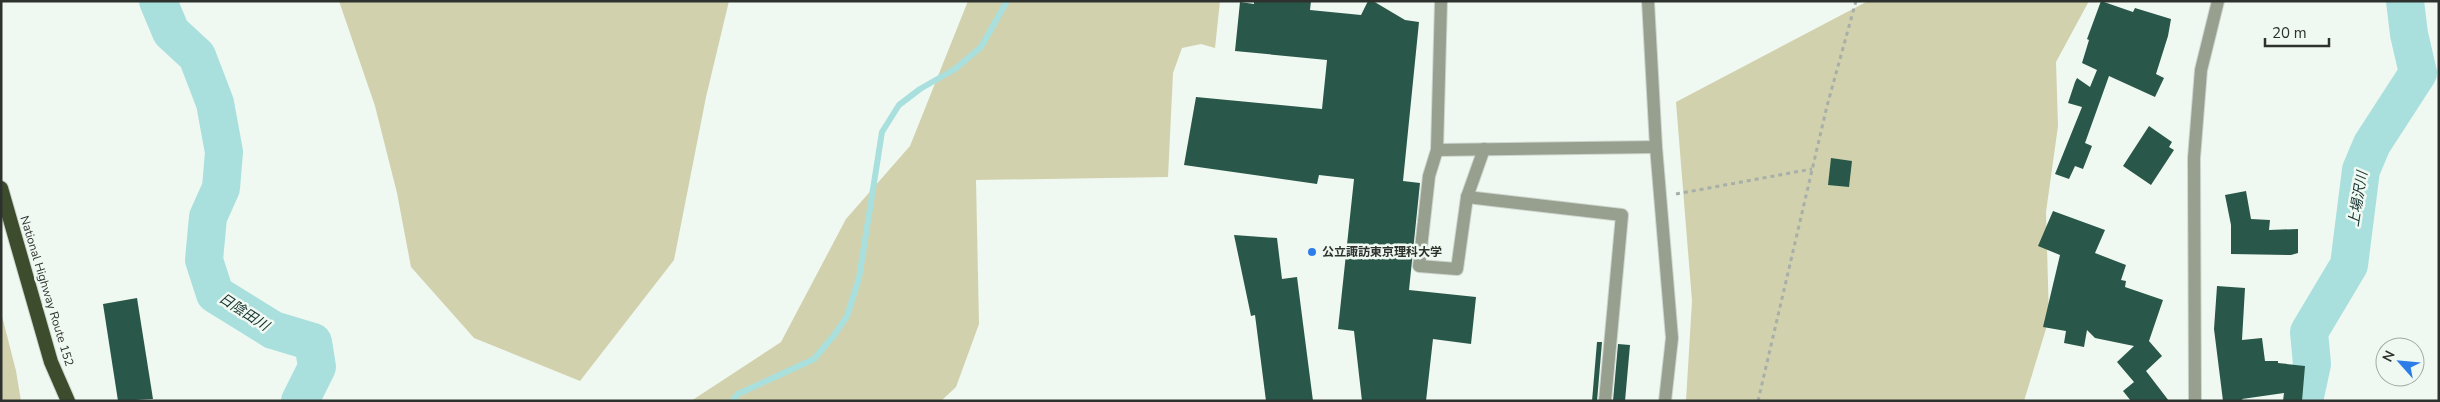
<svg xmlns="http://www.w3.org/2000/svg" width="2440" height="402" viewBox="0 0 2440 402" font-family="'Nunito Sans','Noto Sans JP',sans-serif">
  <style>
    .green { fill: #d1d1ad }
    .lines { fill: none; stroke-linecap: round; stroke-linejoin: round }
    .stream { stroke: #a9e0de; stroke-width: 6 }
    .river { stroke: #a9e0de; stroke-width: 38 }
    .building { fill: #29584a }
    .service-casing { stroke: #cdd5ce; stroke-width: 14 }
    .minor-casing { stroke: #cdd5ce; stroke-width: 14 }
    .tertiary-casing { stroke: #cdd5ce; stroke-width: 14 }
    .trunk-casing { stroke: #cdd5ce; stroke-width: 16 }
    .path { stroke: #a8afa9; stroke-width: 3; stroke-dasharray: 4 4; stroke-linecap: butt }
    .service { stroke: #979f8e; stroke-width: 12 }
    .minor { stroke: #979f8e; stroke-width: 12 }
    .tertiary { stroke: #979f8e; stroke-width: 12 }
    .trunk { stroke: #3d4c2c; stroke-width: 14 }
    .poi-dot { fill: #2c7de8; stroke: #f0f9f1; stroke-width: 2 }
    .labels { text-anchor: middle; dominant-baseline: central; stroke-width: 5; stroke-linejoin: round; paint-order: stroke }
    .poi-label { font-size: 12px; font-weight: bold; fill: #2e322f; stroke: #f0f9f1; text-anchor: start }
    .street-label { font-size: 12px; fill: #2e322f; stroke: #f0f9f1 }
    .water-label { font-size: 14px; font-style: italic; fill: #122f2e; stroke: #f0f9f1 }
  </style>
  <rect width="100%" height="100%" fill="#f0f9f1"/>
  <g class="green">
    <polygon points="339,1 729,1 706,97 674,260 580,381 474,338 411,267 397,193 375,106"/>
    <polygon points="968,1 1220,1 1215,48 1201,44 1182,48 1173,73 1168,177 976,180 979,324 956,387 941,401 691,401 781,342 846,219 910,146"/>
    <polygon points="1868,1 2089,1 2056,62 2058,126 2046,212 2049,319 2024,401 1686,401 1692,301 1676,102"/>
    <polygon points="1,312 16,371 21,401 1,401"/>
  </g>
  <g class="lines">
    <polyline class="stream" points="732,401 738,394 814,359 835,334 847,316 859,278 882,132 899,105 920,89 955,69 981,47 1007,1"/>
    <g class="river">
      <polyline points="158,1 171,32 197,56 215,103 224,152 221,188 208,217 204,260 215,294 273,330 313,342 317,367 300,401"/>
      <polyline points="2304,401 2312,364 2309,332 2349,265 2361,170 2372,144 2418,73 2409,34 2405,1"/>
    </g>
  </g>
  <g class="building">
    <polygon points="1254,1 1311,1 1310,10 1361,15 1368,1 1373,1 1405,20 1419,22 1403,181 1420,183 1409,290 1476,297 1471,344 1433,339 1426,401 1362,401 1354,331 1338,329 1354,179 1319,175 1317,184 1184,165 1196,97 1322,109 1327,60 1235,51 1240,2 1254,4"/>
    <polygon points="2101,1 2133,12 2135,8 2171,19 2168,36 2156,74 2164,78 2155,97 2109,76 2085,143 2092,146 2083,169 2075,166 2069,179 2055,174 2082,107 2068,103 2075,82 2077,78 2090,87 2097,70 2082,63 2089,40 2087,39"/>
    <polygon points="2149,126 2172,142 2169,147 2174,150 2151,185 2123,166"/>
    <polygon points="1831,158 1852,161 1849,187 1828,185"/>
    <polygon points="2246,191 2251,219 2270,220 2269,230 2298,229 2298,253 2291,255 2231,254 2231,225 2225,195"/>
    <polygon points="2053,211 2105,230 2095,253 2126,265 2121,280 2126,281 2125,287 2163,300 2149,341 2162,356 2146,371 2169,401 2131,401 2123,391 2134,382 2117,362 2134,346 2095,338 2087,330 2084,347 2064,343 2066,331 2043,327 2060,255 2038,246"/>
    <polygon points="1234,235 1277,238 1282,279 1297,277 1313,401 1266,401 1255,315 1251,316"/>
    <polygon points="2217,286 2245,288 2242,340 2262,338 2265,361 2278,361 2278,363 2305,366 2302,401 2283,401 2284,393 2242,399 2243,401 2223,401 2214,329"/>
    <polygon points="137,298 153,399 118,401 103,304"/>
    <polygon points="1597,342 1602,342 1597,401 1592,401"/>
    <polygon points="1618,344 1630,345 1625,401 1613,401"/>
  </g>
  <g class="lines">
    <defs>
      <g id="service">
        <polyline points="1441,1 1437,150 1429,176 1419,266 1457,269 1467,197 1484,149"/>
        <polyline points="1437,150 1656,147"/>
        <polyline points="1467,197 1622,215 1605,401"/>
      </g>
      <polyline id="minor" points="2195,401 2194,158 2201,70 2218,1"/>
      <polyline id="tertiary" points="1648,1 1656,147 1672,338 1665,401"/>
      <polyline id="trunk" points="1,188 51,362 68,401"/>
    </defs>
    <use href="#service" class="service-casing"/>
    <use href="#minor" class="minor-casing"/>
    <use href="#tertiary" class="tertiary-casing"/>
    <use href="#trunk" class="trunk-casing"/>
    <g class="path">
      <polyline points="1676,194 1812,169"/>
      <polyline points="1758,401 1827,106 1856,1"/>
    </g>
    <use href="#service" class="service"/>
    <use href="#minor" class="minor"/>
    <use href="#tertiary" class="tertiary"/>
    <use href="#trunk" class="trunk"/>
  </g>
  <circle class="poi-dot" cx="1312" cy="252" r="5"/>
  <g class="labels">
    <g class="poi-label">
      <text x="1322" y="252">公立諏訪東京理科大学</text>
    </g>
    <g class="street-label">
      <text transform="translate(47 291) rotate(73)">National Highway Route 152</text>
    </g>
    <g class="water-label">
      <text transform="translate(2358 199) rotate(-81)">上場沢川</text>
      <text transform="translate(244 312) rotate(33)">日陰田川</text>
    </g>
  </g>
  <rect width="2440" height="402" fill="none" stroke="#2e322f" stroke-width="5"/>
  <g transform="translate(2400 362) rotate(297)"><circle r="24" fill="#f0f9f1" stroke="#a2a9a3"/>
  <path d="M0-4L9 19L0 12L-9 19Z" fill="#2c7de8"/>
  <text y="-8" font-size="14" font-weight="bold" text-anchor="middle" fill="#2e322f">N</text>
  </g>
  <path d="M2265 38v8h64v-8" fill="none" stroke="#2e322f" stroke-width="2.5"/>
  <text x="2272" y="38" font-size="15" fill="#2e322f" stroke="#f0f9f1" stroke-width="4" paint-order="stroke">20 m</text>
</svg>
